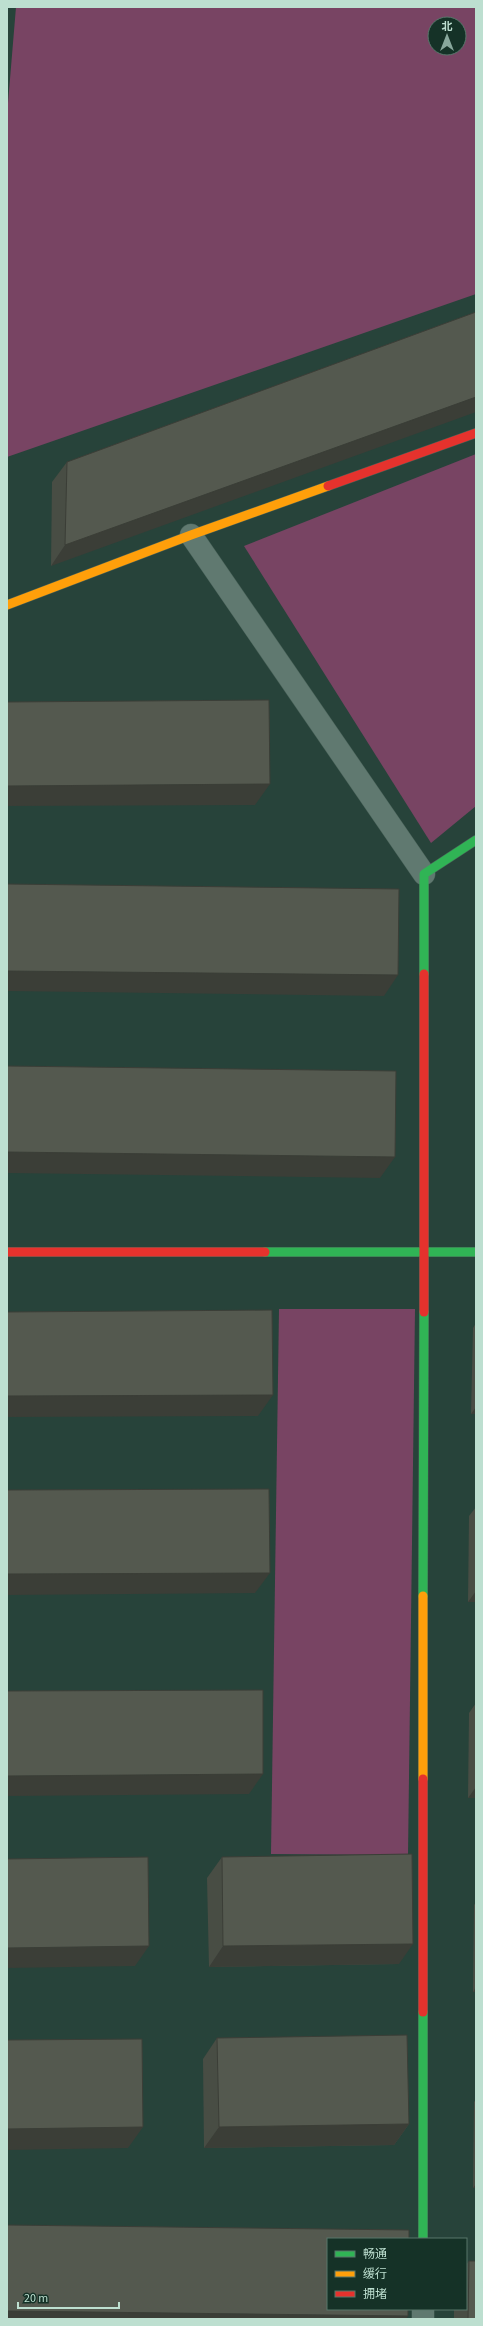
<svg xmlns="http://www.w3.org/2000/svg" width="483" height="2326" viewBox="0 0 483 2326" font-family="'Source Sans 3','Noto Sans SC',sans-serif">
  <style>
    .green { fill: #784463; fill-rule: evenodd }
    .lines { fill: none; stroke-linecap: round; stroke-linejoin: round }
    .street-casing { stroke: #476057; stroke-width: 23 }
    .fast-casing { stroke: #476057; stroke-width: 10 }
    .slow-casing { stroke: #476057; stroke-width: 10 }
    .jam-casing { stroke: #476057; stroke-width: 10 }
    .street { stroke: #607970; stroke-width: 22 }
    .fast { stroke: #30b455; stroke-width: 9 }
    .slow { stroke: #ff9f0a; stroke-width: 9 }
    .jam { stroke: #e5322d; stroke-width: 9 }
    .wall { fill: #484d44 }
    .shaded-wall { fill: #3b3e37 }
    .building { fill: #54594f; stroke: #3b3e37 }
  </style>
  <rect width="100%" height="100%" fill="#27433a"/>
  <g class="green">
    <path d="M16,7H476V294L7,457V115ZM435,24H459V48H435Z"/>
    <polygon points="476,454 476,806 431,843 244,546"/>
    <polygon points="279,1309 415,1309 408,1855 271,1854"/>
  </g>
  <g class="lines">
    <defs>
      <g id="street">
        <polyline points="191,535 424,874"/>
        <polyline points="423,2309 423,2319"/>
      </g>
      <g id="fast">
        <polyline points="424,974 424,874 476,840"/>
        <polyline points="265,1252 476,1252"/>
        <polyline points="423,1596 424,1312"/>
        <polyline points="423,2239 423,2012"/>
      </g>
      <g id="slow">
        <polyline points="7,605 191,535 328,486"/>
        <polyline points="423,1779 423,1596"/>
      </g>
      <g id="jam">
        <polyline points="328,486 476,433"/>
        <polyline points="7,1252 265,1252"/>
        <polyline points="424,1312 424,974"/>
        <polyline points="423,2012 423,1779"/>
      </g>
    </defs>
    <use href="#street" class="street-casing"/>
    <use href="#fast" class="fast-casing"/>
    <use href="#slow" class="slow-casing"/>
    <use href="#jam" class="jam-casing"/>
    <use href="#street" class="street"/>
    <use href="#fast" class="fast"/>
    <use href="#slow" class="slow"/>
    <use href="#jam" class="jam"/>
  </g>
  <g class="wall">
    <polygon points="476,312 51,566 52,482 67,462"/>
    <polygon points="476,1323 476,1414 471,1414 473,1328"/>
    <polygon points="476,1507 476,1602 468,1602 469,1516"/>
    <polygon points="476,1703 476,1798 468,1798 469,1713"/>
    <polygon points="222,1857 399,1964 209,1967 207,1878"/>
    <polygon points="476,1902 476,1992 473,1992 474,1905"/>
    <polygon points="217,2038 409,2124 394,2145 204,2148 203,2059"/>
    <polygon points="476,2099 476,2188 473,2188 474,2102"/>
    <polygon points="469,2261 476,2319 454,2319 454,2309 466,2309 466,2265"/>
  </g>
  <g class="shaded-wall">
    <polygon points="476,397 476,412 51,566 65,545"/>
    <polygon points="270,784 255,805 7,806 7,786"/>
    <polygon points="7,971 398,975 384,996 7,991"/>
    <polygon points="7,1152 395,1157 380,1178 7,1173"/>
    <polygon points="273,1395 258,1416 7,1417 7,1396"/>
    <polygon points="476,1407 476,1414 471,1414"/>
    <polygon points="270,1573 255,1593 7,1595 7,1574"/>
    <polygon points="476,1591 476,1602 468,1602"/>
    <polygon points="263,1774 249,1794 7,1796 7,1776"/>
    <polygon points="476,1787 476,1798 468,1798"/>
    <polygon points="413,1944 399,1964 209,1967 223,1946"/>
    <polygon points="149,1946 135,1966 7,1968 7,1948"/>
    <polygon points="476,1987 476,1992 473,1992"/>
    <polygon points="409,2124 394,2145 204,2148 219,2127"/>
    <polygon points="143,2127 128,2148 7,2150 7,2129"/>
    <polygon points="476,2184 476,2188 473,2188"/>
    <polygon points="7,2311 408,2316 406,2319 7,2319"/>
  </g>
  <g class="building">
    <polygon points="476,312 476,397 65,545 67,462"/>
    <polygon points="269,700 270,784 7,786 7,702"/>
    <polygon points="7,884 399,889 398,975 7,971"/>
    <polygon points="7,1066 396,1071 395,1157 7,1152"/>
    <polygon points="272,1310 273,1395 7,1396 7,1312"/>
    <polygon points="269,1489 270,1573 7,1574 7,1490"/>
    <polygon points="263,1690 263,1774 7,1776 7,1691"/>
    <polygon points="412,1854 413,1944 223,1946 222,1857"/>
    <polygon points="148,1857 149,1946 7,1948 7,1859"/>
    <polygon points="407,2035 409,2124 219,2127 217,2038"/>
    <polygon points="142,2039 143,2127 7,2129 7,2040"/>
    <polygon points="7,2225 409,2230 409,2239 328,2239 328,2309 408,2309 408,2316 7,2311"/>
    <polygon points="469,2261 476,2261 476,2319 468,2319"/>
  </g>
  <rect width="483" height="2326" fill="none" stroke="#bddfd0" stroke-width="16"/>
  <rect x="327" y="2238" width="140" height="72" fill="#153227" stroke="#58776b"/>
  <rect x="335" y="2251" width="20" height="6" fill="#30b455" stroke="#58776b"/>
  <text x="363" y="2258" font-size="12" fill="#bddfd0">畅通</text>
  <rect x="335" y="2271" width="20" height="6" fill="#ff9f0a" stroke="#58776b"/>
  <text x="363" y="2278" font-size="12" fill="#bddfd0">缓行</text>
  <rect x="335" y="2291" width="20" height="6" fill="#e5322d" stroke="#58776b"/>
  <text x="363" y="2298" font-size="12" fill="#bddfd0">拥堵</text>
  <g transform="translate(447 36)"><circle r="19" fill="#153227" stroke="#58776b"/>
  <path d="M0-3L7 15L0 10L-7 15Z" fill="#88a89c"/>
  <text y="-6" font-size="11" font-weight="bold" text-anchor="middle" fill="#bddfd0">北</text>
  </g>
  <path d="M18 2302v6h101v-6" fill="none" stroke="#bddfd0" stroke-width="2"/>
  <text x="24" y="2302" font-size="12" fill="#bddfd0" stroke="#153227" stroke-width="3" paint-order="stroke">20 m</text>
</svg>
